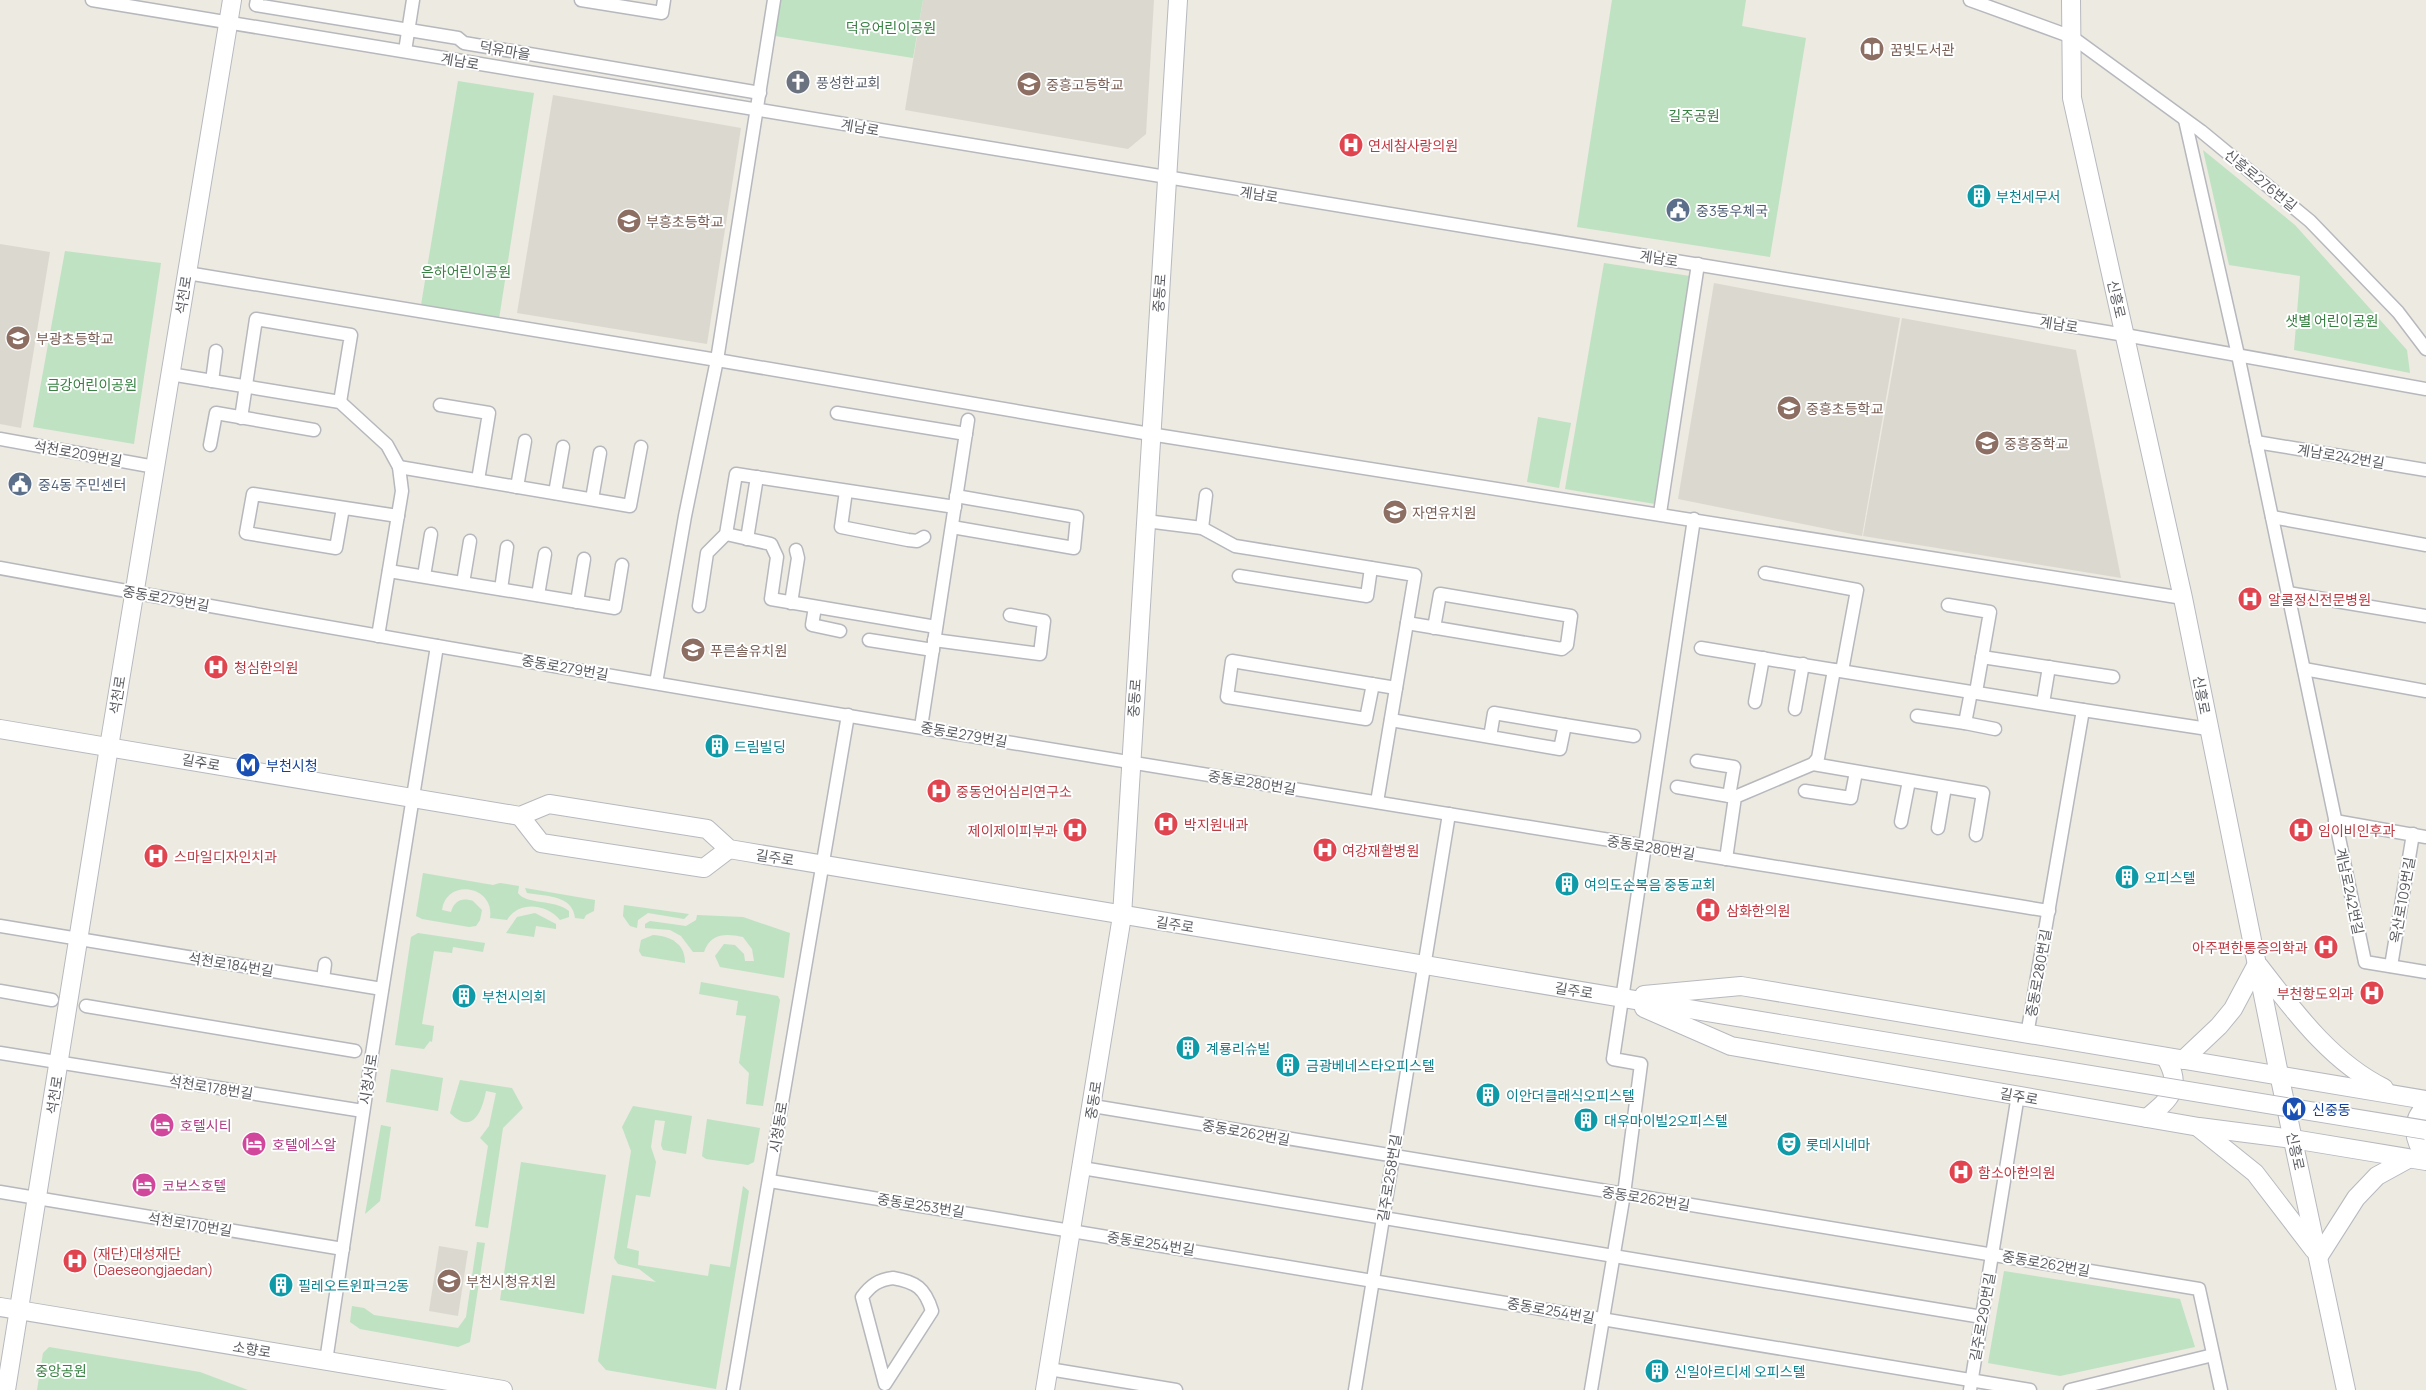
<svg xmlns="http://www.w3.org/2000/svg" width="2426" height="1390" viewBox="0 0 2426 1390" font-family="Manrope,'Noto Sans KR',sans-serif">
  <style>
    .education { fill: #dbd9cf }
    .green { fill: #bee2c2 }
    .lines { fill: none; stroke-linecap: round; stroke-linejoin: round }
    .street-casing { stroke: #b7b8bd; stroke-width: 15 }
    .secondary-casing { stroke: #b7b9bf; stroke-width: 20 }
    .street { stroke: #fff; stroke-width: 12 }
    .secondary { stroke: #fff; stroke-width: 18 }
    .secondary-bridge-casing { stroke: #b7b9bf; stroke-width: 20; stroke-linecap: butt }
    .secondary-bridge { stroke: #fff; stroke-width: 18 }
    .labels { text-anchor: middle; dominant-baseline: central; stroke-width: 4; stroke-linejoin: round; paint-order: stroke }
    .park-label { font-size: 14px; fill: #398043; stroke: #fff }
    .education-label { font-size: 14px; fill: #785e54; stroke: #fff; text-anchor: start }
    .street-label { font-size: 14px; fill: #5a5c61; stroke: #fff }
    .worship-label { font-size: 14px; fill: #5b616d; stroke: #fff; text-anchor: start }
    .health-label { font-size: 14px; fill: #be3a42; stroke: #fff; text-anchor: start }
    .culture-label { font-size: 14px; fill: #0d838f; stroke: #fff; text-anchor: start }
    .service-label { font-size: 14px; fill: #4e5e75; stroke: #fff; text-anchor: start }
    .transit-label { font-size: 14px; fill: #164399; stroke: #fff; text-anchor: start }
    .hotel-label { font-size: 14px; fill: #b23c85; stroke: #fff; text-anchor: start }
  </style>
  <rect width="100%" height="100%" fill="#eceae1"/>
  <g class="education">
    <polygon points="923,0 1154,0 1146,134 1128,149 905,110"/>
    <polygon points="553,95 741,128 707,344 517,313"/>
    <polygon points="0,244 50,252 21,428 0,424"/>
    <polygon points="1714,283 1900,318 1862,536 1678,499"/>
    <polygon points="1902,318 2076,350 2121,578 1863,536"/>
    <polygon points="439,1246 468,1251 458,1316 429,1311"/>
  </g>
  <g class="green">
    <polygon points="774,0 923,0 913,58 769,35"/>
    <polygon points="1612,0 1746,0 1742,26 1806,38 1770,257 1577,227"/>
    <polygon points="458,81 534,93 499,319 421,305"/>
    <polygon points="2203,150 2295,225 2407,350 2410,373 2294,350 2300,276 2229,265"/>
    <polygon points="65,251 161,263 134,444 33,427"/>
    <polygon points="1604,263 1690,276 1655,504 1565,489"/>
    <polygon points="1538,417 1571,423 1559,488 1527,482"/>
    <path d="M423,873L493,885L500,883L519,886L518,893C526,905 555,899 569,911V917L560,920C547,904 519,900 507,920L490,918C495,885 446,878 442,910L451,912C454,901 462,897 473,901L482,910L480,920L476,926L469,927L422,919L416,916Z"/>
    <path d="M525,888L595,900L594,911L586,915L584,919L575,918C573,895 545,896 527,893Z"/>
    <polygon points="624,905 689,914 684,919 648,913 638,920 637,928 630,926 623,916"/>
    <polygon points="535,913 556,924 556,929 536,926 534,937 506,933 517,917"/>
    <path d="M697,915L743,917L790,933L784,978L720,967L715,956L724,944L735,945L744,954L745,961H754L752,949L743,937C726,933 710,933 704,952H693L681,936L670,930L645,928V924L650,921L686,926L696,920Z"/>
    <polygon points="418,933 485,943 483,952 453,947 452,953 434,951 422,1024 434,1026 432,1042 430,1041 424,1049 395,1045 411,937"/>
    <path d="M653,935C670,936 685,943 685,963L642,956L639,951L641,940Z"/>
    <polygon points="701,982 778,996 780,1000 763,1106 746,1104 749,1073 739,1063 746,1016 736,1015 738,1001 699,994"/>
    <polygon points="391,1069 443,1078 438,1111 386,1102"/>
    <path d="M460,1080L512,1088L523,1108L503,1128L488,1228L475,1226L488,1146L480,1138L489,1126L496,1093L486,1091C482,1111 473,1136 450,1113Z"/>
    <polygon points="633,1106 692,1116 686,1154 663,1150 661,1145 665,1121 655,1120 651,1147 656,1162 650,1197 636,1195 627,1248 639,1251 638,1265 708,1276 710,1264 730,1267 743,1186 749,1191 716,1389 606,1370 598,1361 612,1275 656,1282 639,1269 618,1264 614,1258 631,1151 622,1127"/>
    <polygon points="707,1119 760,1128 754,1162 748,1165 706,1159 702,1156"/>
    <polygon points="381,1125 391,1127 380,1201 365,1214"/>
    <polygon points="521,1162 606,1175 584,1314 500,1300"/>
    <polygon points="477,1242 485,1243 470,1342 458,1347 360,1329 350,1322 352,1306 364,1308 374,1315 458,1328 466,1317"/>
    <polygon points="2004,1271 2180,1299 2195,1347 2060,1376 1988,1363"/>
    <polygon points="49,1347 200,1372 248,1390 37,1390 43,1353"/>
  </g>
  <g class="lines">
    <defs>
      <g id="street">
        <polyline points="92,0 2125,335 2426,389"/>
        <polyline points="257,0 256,5 458,38 464,43 760,93"/>
        <polyline points="581,0 662,13 664,0"/>
        <polyline points="1970,0 2072,37 2201,131 2310,221 2398,312 2426,349"/>
        <polyline points="405,51 413,0"/>
        <polyline points="2185,120 2238,355 2365,962 2426,972"/>
        <polyline points="187,273 717,360 1150,434 2183,598"/>
        <polyline points="170,374 340,402 387,445 399,467 402,491 378,636"/>
        <polyline points="212,381 216,351"/>
        <polyline points="440,405 489,413 478,480"/>
        <polyline points="837,413 966,434"/>
        <polyline points="241,418 256,319 351,335 340,402"/>
        <polyline points="0,439 155,467"/>
        <polyline points="2256,442 2426,470"/>
        <polyline points="210,445 216,413 314,430"/>
        <polyline points="399,467 630,506 641,447"/>
        <polyline points="517,487 525,441"/>
        <polyline points="846,491 841,527 908,540 917,541 924,537"/>
        <polyline points="555,493 563,447"/>
        <polyline points="592,499 600,453"/>
        <polyline points="343,508 336,548 246,533 253,494 398,516"/>
        <polyline points="1660,513 1698,264"/>
        <polyline points="2272,517 2426,545"/>
        <polyline points="1146,521 1202,528 1235,546 1415,575 1377,802"/>
        <polyline points="952,527 1074,548 1077,517 956,496"/>
        <polyline points="1202,528 1206,495"/>
        <polyline points="726,534 771,544 777,557 771,599 936,627"/>
        <polyline points="747,539 757,477"/>
        <path d="M0,568C681,693 1365,800 2049,911"/>
        <polyline points="389,571 615,608 622,565"/>
        <polyline points="1765,573 1857,590 1842,671"/>
        <polyline points="424,576 431,534"/>
        <polyline points="1239,576 1367,596 1371,568"/>
        <polyline points="463,583 470,541"/>
        <polyline points="501,589 507,547"/>
        <polyline points="2288,593 2426,616"/>
        <polyline points="538,595 545,554"/>
        <polyline points="577,602 584,559"/>
        <polyline points="791,603 798,558 796,550"/>
        <polyline points="1948,605 1990,612 1976,692"/>
        <polyline points="699,606 707,553 726,534 736,474 955,507"/>
        <polyline points="815,607 812,625 840,631"/>
        <polyline points="1407,623 1562,649 1567,645 1571,616 1440,594 1434,628"/>
        <polyline points="869,640 933,650"/>
        <polyline points="934,640 1040,654 1044,621 1010,615"/>
        <polyline points="1701,648 1834,670"/>
        <polyline points="1982,657 2113,677"/>
        <polyline points="2304,669 2426,691"/>
        <polyline points="656,683 685,516 717,360 774,0"/>
        <polyline points="1373,684 1366,719 1227,697 1232,661 1396,688"/>
        <polyline points="1971,692 1965,723 1995,729"/>
        <polyline points="1755,702 1763,658"/>
        <polyline points="2043,703 2049,667"/>
        <polyline points="1795,709 1803,664"/>
        <polyline points="1917,716 1965,723"/>
        <polyline points="1391,720 1560,749 1565,725 1494,713 1490,737"/>
        <polyline points="1565,725 1634,736"/>
        <polyline points="921,727 968,420"/>
        <polyline points="1697,761 1734,767 1729,796"/>
        <polyline points="1813,764 1983,793 1976,835"/>
        <polyline points="1677,787 1735,797"/>
        <polyline points="1805,791 1851,798 1856,772"/>
        <polyline points="2335,821 2426,837"/>
        <polyline points="1901,822 1909,781"/>
        <polyline points="1938,828 1945,787"/>
        <polyline points="1726,859 1735,797 1813,764 1818,758 1834,670 2083,710"/>
        <polyline points="0,926 382,989"/>
        <polyline points="2391,966 2413,834"/>
        <polyline points="323,979 325,964"/>
        <polyline points="0,991 52,1000"/>
        <polyline points="86,1006 355,1051"/>
        <polyline points="2027,1035 2083,710 2208,729"/>
        <polyline points="0,1053 363,1111"/>
        <polyline points="1093,1106 2199,1289 2221,1390"/>
        <polyline points="1082,1168 1982,1317"/>
        <polyline points="770,1181 2030,1390"/>
        <polyline points="0,1192 343,1249"/>
        <path d="M893,1278C916,1282 925,1288 932,1311L885,1384L862,1297C871,1285 878,1280 893,1278Z"/>
        <polyline points="326,1361 372,1054 437,646"/>
        <polyline points="1049,1369 1176,1390"/>
        <polyline points="733,1390 848,715"/>
        <polyline points="1355,1390 1449,814"/>
        <polyline points="1591,1390 1624,1194 1641,1064 1613,1059 1694,519"/>
        <polyline points="1970,1390 2018,1095"/>
        <polyline points="2070,1390 2213,1355"/>
      </g>
      <g id="secondary">
        <polyline points="2071,0 2072,98 2183,598 2279,1074 2346,1390"/>
        <polyline points="0,729 520,816 549,804 707,829 729,849 1785,1025"/>
        <polyline points="520,816 541,843 704,868 729,849"/>
        <path d="M2259,966C2294,1011 2331,1062 2384,1088"/>
        <polyline points="1644,995 1741,986 2426,1100"/>
        <polyline points="1644,1008 1731,1046 2199,1127 2293,1139 2426,1161"/>
        <polyline points="2183,1060 2219,1026 2233,1009 2257,964"/>
        <path d="M2426,1106C2408,1123 2415,1141 2426,1159"/>
        <path d="M2147,1118C2171,1098 2183,1088 2166,1058"/>
        <polyline points="2199,1128 2255,1173 2314,1250"/>
        <polyline points="2319,1256 2356,1198 2377,1176 2408,1159"/>
        <polyline points="0,1307 503,1390"/>
        <polyline points="6,1390 109,747 232,0"/>
        <polyline points="1045,1390 1122,916 1178,0"/>
      </g>
    </defs>
    <use href="#street" class="street-casing"/>
    <use href="#secondary" class="secondary-casing"/>
    <use href="#street" class="street"/>
    <use href="#secondary" class="secondary"/>
    <defs>
      <polyline id="secondary-bridge" points="1785,1025 2426,1130"/>
    </defs>
    <use href="#secondary-bridge" class="secondary-bridge-casing"/>
    <use href="#secondary-bridge" class="secondary-bridge"/>
  </g>
  <defs>
    <symbol id="library-disc" viewBox="-11 -11 22 22"><circle r="9.5" fill="#8d6e63" stroke="#fff"/><path d="M-6-4Q-3-5.5-.7-3.5V5Q-3 3-6 4ZM6-4Q3-5.5 .7-3.5V5Q3 3 6 4Z" fill="#fff"/></symbol>
    <symbol id="church-disc" viewBox="-11 -11 22 22"><circle r="9.5" fill="#6b7280" stroke="#fff"/><path d="M-1.2-6h2.4v3.5h3.3v2.4h-3.3V6h-2.4V-.1h-3.3v-2.4h3.3Z" fill="#fff"/></symbol>
    <symbol id="school-disc" viewBox="-11 -11 22 22"><circle r="9.5" fill="#8d6e63" stroke="#fff"/><path d="M0-5L7-2L0 1L-7-2ZM-4 1L0 2.5L4 1V4Q0 6-4 4Z" fill="#fff"/></symbol>
    <symbol id="hospital-disc" viewBox="-11 -11 22 22"><circle r="9.5" fill="#e0444e" stroke="#fff"/><path d="M-5-5h3v3.5h4V-5h3V5h-3V1.5h-4V5h-3Z" fill="#fff"/></symbol>
    <symbol id="building-disc" viewBox="-11 -11 22 22"><circle r="9.5" fill="#0f9aa8" stroke="#fff"/><path d="M-4-6H4V6H1V3H-1V6H-4ZM-2.5-4.3h1.7v1.8h-1.7ZM.8-4.3h1.7v1.8H.8ZM-2.5-1h1.7V.8h-1.7ZM.8-1h1.7V.8H.8Z" fill="#fff"/></symbol>
    <symbol id="civic-disc" viewBox="-11 -11 22 22"><circle r="9.5" fill="#5c6f8a" stroke="#fff"/><path d="M-.6-6.5H3V-4.5H.6V-3L4-1V1h2V6H-6V1h2V-1L-.6-3ZM-1.2 2.5V6h2.4V2.5Z" fill="#fff"/></symbol>
    <symbol id="metro-disc" viewBox="-11 -11 22 22"><circle r="9.5" fill="#1a4fb4" stroke="#fff"/><path d="M-5.5 5V-5H-3L0 0L3-5H5.5V5H3V-.5L0 4L-3-.5V5Z" fill="#fff"/></symbol>
    <symbol id="hotel-disc" viewBox="-11 -11 22 22"><circle r="9.5" fill="#d1479c" stroke="#fff"/><path d="M-6-4.5h1.5V1H6V5H4.5V3h-9V5H-6ZM-4 0a1.8 1.8 0 1 1 3.6 0ZM.5 0V-2.5h3Q6-2.5 6 0Z" fill="#fff"/></symbol>
    <symbol id="theatre-disc" viewBox="-11 -11 22 22"><circle r="9.5" fill="#0f9aa8" stroke="#fff"/><path d="M-5-5.5Q0-4 5-5.5V0Q5 5 0 6Q-5 5-5 0ZM-3.3-2.5H-1v1.5H-3.3ZM1-2.5H3.3v1.5H1ZM-2.8 1Q0 5.5 2.8 1Z" fill="#fff"/></symbol>
  </defs>
  <g fill-rule="evenodd">
    <use href="#library-disc" x="1858" y="35" width="28" height="28"/>
    <use href="#church-disc" x="784" y="68" width="28" height="28"/>
    <use href="#school-disc" x="1015" y="70" width="28" height="28"/>
    <use href="#hospital-disc" x="1337" y="131" width="28" height="28"/>
    <use href="#building-disc" x="1965" y="182" width="28" height="28"/>
    <use href="#civic-disc" x="1664" y="196" width="28" height="28"/>
    <use href="#school-disc" x="615" y="207" width="28" height="28"/>
    <use href="#school-disc" x="4" y="324" width="28" height="28"/>
    <use href="#school-disc" x="1775" y="394" width="28" height="28"/>
    <use href="#school-disc" x="1973" y="429" width="28" height="28"/>
    <use href="#civic-disc" x="6" y="470" width="28" height="28"/>
    <use href="#school-disc" x="1381" y="498" width="28" height="28"/>
    <use href="#hospital-disc" x="2236" y="585" width="28" height="28"/>
    <use href="#school-disc" x="679" y="636" width="28" height="28"/>
    <use href="#hospital-disc" x="202" y="653" width="28" height="28"/>
    <use href="#building-disc" x="703" y="732" width="28" height="28"/>
    <use href="#metro-disc" x="234" y="751" width="28" height="28"/>
    <use href="#hospital-disc" x="925" y="777" width="28" height="28"/>
    <use href="#hospital-disc" x="1152" y="810" width="28" height="28"/>
    <use href="#hospital-disc" x="1061" y="816" width="28" height="28"/>
    <use href="#hospital-disc" x="2287" y="816" width="28" height="28"/>
    <use href="#hospital-disc" x="1311" y="836" width="28" height="28"/>
    <use href="#hospital-disc" x="142" y="842" width="28" height="28"/>
    <use href="#building-disc" x="2113" y="863" width="28" height="28"/>
    <use href="#building-disc" x="1553" y="870" width="28" height="28"/>
    <use href="#hospital-disc" x="1694" y="896" width="28" height="28"/>
    <use href="#hospital-disc" x="2312" y="933" width="28" height="28"/>
    <use href="#hospital-disc" x="2358" y="979" width="28" height="28"/>
    <use href="#building-disc" x="450" y="982" width="28" height="28"/>
    <use href="#building-disc" x="1174" y="1034" width="28" height="28"/>
    <use href="#building-disc" x="1274" y="1051" width="28" height="28"/>
    <use href="#building-disc" x="1474" y="1081" width="28" height="28"/>
    <use href="#metro-disc" x="2280" y="1095" width="28" height="28"/>
    <use href="#building-disc" x="1572" y="1106" width="28" height="28"/>
    <use href="#hotel-disc" x="148" y="1111" width="28" height="28"/>
    <use href="#hotel-disc" x="240" y="1130" width="28" height="28"/>
    <use href="#theatre-disc" x="1775" y="1130" width="28" height="28"/>
    <use href="#hospital-disc" x="1947" y="1158" width="28" height="28"/>
    <use href="#hotel-disc" x="130" y="1171" width="28" height="28"/>
    <use href="#hospital-disc" x="61" y="1247" width="28" height="28"/>
    <use href="#school-disc" x="435" y="1267" width="28" height="28"/>
    <use href="#building-disc" x="267" y="1271" width="28" height="28"/>
    <use href="#building-disc" x="1643" y="1357" width="28" height="28"/>
  </g>
  <g class="labels">
    <g class="park-label">
      <text x="891" y="27">덕유어린이공원</text>
      <text x="1694" y="115">길주공원</text>
      <text x="466" y="271">은하어린이공원</text>
      <text x="2332" y="320">샛별 어린이공원</text>
      <text x="92" y="384">금강어린이공원</text>
      <text x="61" y="1370">중앙공원</text>
    </g>
    <g class="education-label">
      <text x="1890" y="49">꿈빛도서관</text>
      <text x="1046" y="84">중흥고등학교</text>
      <text x="646" y="221">부흥초등학교</text>
      <text x="36" y="338">부광초등학교</text>
      <text x="1806" y="408">중흥초등학교</text>
      <text x="2004" y="443">중흥중학교</text>
      <text x="1412" y="512">자연유치원</text>
      <text x="710" y="650">푸른솔유치원</text>
      <text x="466" y="1281">부천시청유치원</text>
    </g>
    <g class="street-label">
      <text transform="translate(505 50) rotate(10)">덕유마을</text>
      <text transform="translate(460 61) rotate(10)">계남로</text>
      <text transform="translate(860 127) rotate(10)">계남로</text>
      <text transform="translate(2261 180) rotate(39)">신흥로276번길</text>
      <text transform="translate(1259 194) rotate(9)">계남로</text>
      <text transform="translate(1659 258) rotate(9)">계남로</text>
      <text transform="translate(1159 293) rotate(-86)">중동로</text>
      <text transform="translate(183 295) rotate(-81)">석천로</text>
      <text transform="translate(2117 299) rotate(77)">신흥로</text>
      <text transform="translate(2059 324) rotate(9)">계남로</text>
      <text transform="translate(78 453) rotate(10)">석천로209번길</text>
      <text transform="translate(2341 456) rotate(9)">계남로242번길</text>
      <text transform="translate(166 598) rotate(10)">중동로279번길</text>
      <text transform="translate(565 667) rotate(10)">중동로279번길</text>
      <text transform="translate(117 695) rotate(-81)">석천로</text>
      <text transform="translate(2202 695) rotate(79)">신흥로</text>
      <text transform="translate(1134 698) rotate(-86)">중동로</text>
      <text transform="translate(964 734) rotate(10)">중동로279번길</text>
      <text transform="translate(201 762) rotate(10)">길주로</text>
      <text transform="translate(1252 782) rotate(9)">중동로280번길</text>
      <text transform="translate(1651 847) rotate(9)">중동로280번길</text>
      <text transform="translate(775 857) rotate(9)">길주로</text>
      <text transform="translate(2350 891) rotate(78)">계남로242번길</text>
      <text transform="translate(2402 900) rotate(-80)">옥산로109번길</text>
      <text transform="translate(1175 924) rotate(9)">길주로</text>
      <text transform="translate(231 964) rotate(9)">석천로184번길</text>
      <text transform="translate(2038 973) rotate(-80)">중동로280번길</text>
      <text transform="translate(1574 990) rotate(9)">길주로</text>
      <text transform="translate(368 1079) rotate(-81)">시청서로</text>
      <text transform="translate(211 1087) rotate(9)">석천로178번길</text>
      <text transform="translate(54 1095) rotate(-81)">석천로</text>
      <text transform="translate(2019 1096) rotate(10)">길주로</text>
      <text transform="translate(1093 1100) rotate(-81)">중동로</text>
      <text transform="translate(778 1127) rotate(-81)">시청동로</text>
      <text transform="translate(1246 1132) rotate(10)">중동로262번길</text>
      <text transform="translate(2296 1151) rotate(78)">신흥로</text>
      <text transform="translate(1389 1178) rotate(-81)">길주로258번길</text>
      <text transform="translate(1646 1198) rotate(9)">중동로262번길</text>
      <text transform="translate(921 1205) rotate(9)">중동로253번길</text>
      <text transform="translate(190 1224) rotate(9)">석천로170번길</text>
      <text transform="translate(1151 1243) rotate(9)">중동로254번길</text>
      <text transform="translate(2046 1263) rotate(10)">중동로262번길</text>
      <text transform="translate(1551 1310) rotate(10)">중동로254번길</text>
      <text transform="translate(1982 1317) rotate(-80)">길주로290번길</text>
      <text transform="translate(252 1349) rotate(9)">소향로</text>
    </g>
    <g class="worship-label">
      <text x="816" y="82">풍성한교회</text>
    </g>
    <g class="health-label">
      <text x="1368" y="145">연세참사랑의원</text>
      <text x="2268" y="599">알콜정신전문병원</text>
      <text x="234" y="667">청심한의원</text>
      <text x="956" y="791">중동언어심리연구소</text>
      <text x="1184" y="824">박지원내과</text>
      <text x="1058" y="830" text-anchor="end">제이제이피부과</text>
      <text x="2318" y="830">임이비인후과</text>
      <text x="1342" y="850">여강재활병원</text>
      <text x="174" y="856">스마일디자인치과</text>
      <text x="1726" y="910">삼화한의원</text>
      <text x="2308" y="947" text-anchor="end">아주편한통증의학과</text>
      <text x="2354" y="993" text-anchor="end">부천항도외과</text>
      <text x="1978" y="1172">함소아한의원</text>
      <text x="92" y="1253">(재단)대성재단<tspan x="92" dy="16">(Daeseongjaedan)</tspan></text>
    </g>
    <g class="culture-label">
      <text x="1996" y="196">부천세무서</text>
      <text x="734" y="746">드림빌딩</text>
      <text x="2144" y="877">오피스텔</text>
      <text x="1584" y="884">여의도순복음 중동교회</text>
      <text x="482" y="996">부천시의회</text>
      <text x="1206" y="1048">계룡리슈빌</text>
      <text x="1306" y="1065">금광베네스타오피스텔</text>
      <text x="1506" y="1095">이안더클래식오피스텔</text>
      <text x="1604" y="1120">대우마이빌2오피스텔</text>
      <text x="1806" y="1144">롯데시네마</text>
      <text x="298" y="1285">필레오트윈파크2동</text>
      <text x="1674" y="1371">신일아르디세 오피스텔</text>
    </g>
    <g class="service-label">
      <text x="1696" y="210">중3동우체국</text>
      <text x="38" y="484">중4동 주민센터</text>
    </g>
    <g class="transit-label">
      <text x="266" y="765">부천시청</text>
      <text x="2312" y="1109">신중동</text>
    </g>
    <g class="hotel-label">
      <text x="180" y="1125">호텔시티</text>
      <text x="272" y="1144">호텔에스알</text>
      <text x="162" y="1185">코보스호텔</text>
    </g>
  </g>
</svg>
